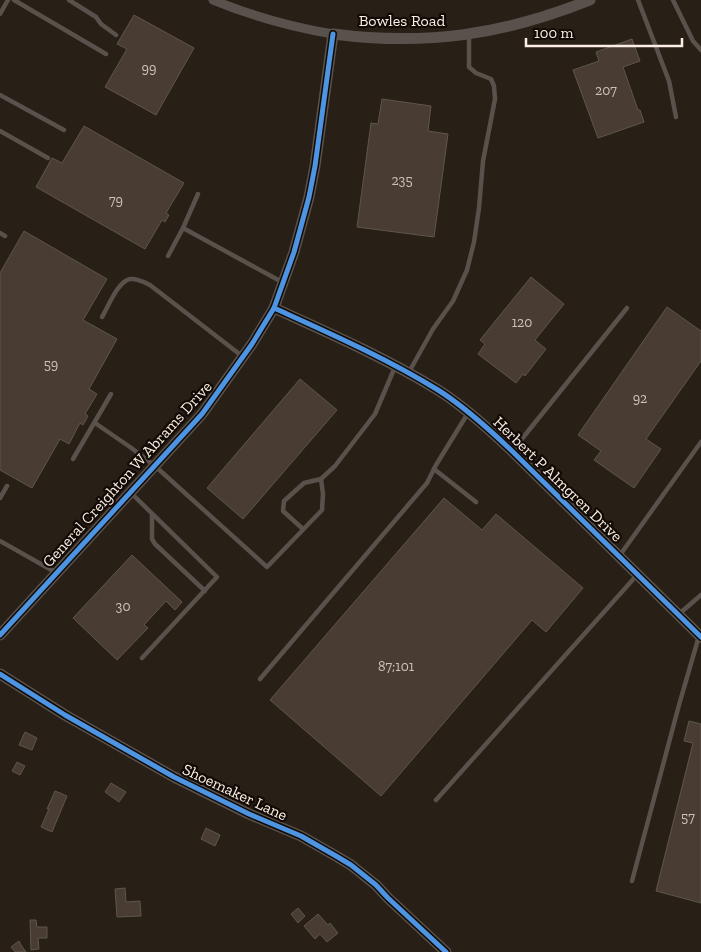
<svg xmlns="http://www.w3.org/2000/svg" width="701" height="952" viewBox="0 0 701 952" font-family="'Zilla Slab',serif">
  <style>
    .building { fill: #493d33; stroke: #5e554e }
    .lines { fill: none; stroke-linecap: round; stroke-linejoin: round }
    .service { stroke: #59524c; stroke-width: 4.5 }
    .minor { stroke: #59524c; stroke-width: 9 }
    .tertiary { stroke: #59524c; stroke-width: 11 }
    .cycleway-casing { stroke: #120a05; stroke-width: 8 }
    .cycleway { stroke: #4d94e3; stroke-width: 5 }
    .labels { text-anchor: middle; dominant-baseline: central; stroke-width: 4.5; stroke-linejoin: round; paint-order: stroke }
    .number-label { font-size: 14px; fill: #cec2b8 }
    .street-label { font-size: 16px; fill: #fbefe5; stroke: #120a05 }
  </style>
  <rect width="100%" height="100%" fill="#281f16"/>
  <g class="building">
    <polygon points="134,15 194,48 156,115 105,87 127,49 117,44"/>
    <polygon points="632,39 640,61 623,67 638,110 640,110 644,122 598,138 573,70 599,61 596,52"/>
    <polygon points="382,99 431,106 428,131 448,134 434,237 357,227 371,123 378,124"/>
    <polygon points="84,126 184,183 166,213 169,215 165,222 162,220 145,249 36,187 52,158 62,163"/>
    <polygon points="24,231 107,279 83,320 117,339 89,389 97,394 85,414 88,416 83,425 80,423 69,444 60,439 32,488 0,470 0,273"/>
    <polygon points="531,277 564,304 535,340 546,349 525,376 523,374 516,383 478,354 485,344 480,340"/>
    <polygon points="667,307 701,331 701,361 646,439 661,449 634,488 594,460 601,451 578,435"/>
    <polygon points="300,379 337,410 243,519 207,488"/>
    <polygon points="444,498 482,530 496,514 583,588 546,632 532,620 381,796 270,700"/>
    <polygon points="132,555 182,602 175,610 166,601 144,625 148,628 117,660 73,618"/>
    <polygon points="689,721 701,724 701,903 656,891 693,743 684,741"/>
    <polygon points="25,732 37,738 32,750 19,745"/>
    <polygon points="17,762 25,766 20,775 12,771"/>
    <polygon points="111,783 126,792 119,802 105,792"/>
    <polygon points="55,791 67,796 52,832 41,827 49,809 47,809"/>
    <polygon points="206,828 220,835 215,846 201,839"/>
    <polygon points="125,888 126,902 140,901 141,916 117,917 115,889"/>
    <polygon points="298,908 305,916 298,923 291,914"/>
    <polygon points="318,914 328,925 330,923 338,933 327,942 320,934 315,939 304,926"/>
    <polygon points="30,920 36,920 37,927 47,927 47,938 38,938 39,949 31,950"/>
    <polygon points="19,941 21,945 26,952 15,952 11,947"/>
  </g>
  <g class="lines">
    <g class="service">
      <polyline points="14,0 106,54"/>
      <polyline points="69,0 96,17 101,24 116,35"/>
      <polyline points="638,0 669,81 676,117"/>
      <polyline points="673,0 693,41 701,50"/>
      <polyline points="0,14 8,0"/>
      <polyline points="0,95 64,130"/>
      <polyline points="0,131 48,158"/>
      <polyline points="183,228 282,282"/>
      <polyline points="0,233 5,236"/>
      <polyline points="168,256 183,228 198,194"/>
      <path d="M102,317C108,307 118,281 130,279C137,278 144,282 150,285L242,356"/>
      <polyline points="409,372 433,329 453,301 467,270 474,242 479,208 483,161 495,99 494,86 491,79 476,73 469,67 469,34"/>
      <polyline points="95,423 130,447 155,466 267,567 322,510 323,494 321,479 335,466 375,414 395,367"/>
      <polyline points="513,450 627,308"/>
      <polyline points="73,459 111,394"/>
      <polyline points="434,469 476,502"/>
      <polyline points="131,493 217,577 142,658"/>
      <polyline points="0,498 7,486"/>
      <polyline points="152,514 152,539 155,544 205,591"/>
      <polyline points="303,529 283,511 284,501 304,483 321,479"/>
      <polyline points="0,541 55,572"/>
      <polyline points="620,555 701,442"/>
      <polyline points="679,614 701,595"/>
      <polyline points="260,679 427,483 436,465 468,413"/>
      <polyline points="436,800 637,575"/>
      <polyline points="632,881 679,705 699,636"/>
    </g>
    <path class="minor" d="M213,0C252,16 291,27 333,34"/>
    <g class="tertiary">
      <path d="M274,308C329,333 386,358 438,390C465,407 489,429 512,451L701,637"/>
      <path d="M0,635L202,414L252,344L274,308L294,252L309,197L315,166L333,34C426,46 503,35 590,0"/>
      <polyline points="0,674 65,715 174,777 249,814 301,836 336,856 351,865 376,885 388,898 446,952"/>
    </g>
    <defs>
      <g id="cycleway">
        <path d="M274,308C329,333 386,358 438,390C465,407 489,429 512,451L701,637"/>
        <polyline points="0,635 202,414 252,344 274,308 294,252 309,197 315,166 333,34"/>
        <polyline points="0,674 65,715 174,777 249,814 301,836 336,856 351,865 376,885 388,898 446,952"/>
      </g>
    </defs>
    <use href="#cycleway" class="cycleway-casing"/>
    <use href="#cycleway" class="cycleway"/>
  </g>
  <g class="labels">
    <g class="number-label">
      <text x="149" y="68">99</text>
      <text x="606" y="90">207</text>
      <text x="402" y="180">235</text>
      <text x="116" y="200">79</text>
      <text x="522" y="322">120</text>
      <text x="51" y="364">59</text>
      <text x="640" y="398">92</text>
      <text x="123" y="606">30</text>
      <text x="396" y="666">87;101</text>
      <text x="688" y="817">57</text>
    </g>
    <g class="street-label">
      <text x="402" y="20">Bowles Road</text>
      <text transform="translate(127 474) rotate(-48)">General Creighton W Abrams Drive</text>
      <text transform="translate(558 479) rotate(44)">Herbert P Almgren Drive</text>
      <text transform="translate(235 792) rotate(25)">Shoemaker Lane</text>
    </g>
  </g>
  <path d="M526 38v8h156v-8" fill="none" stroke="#fbefe5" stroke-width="2.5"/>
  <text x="534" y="38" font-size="15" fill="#fbefe5" stroke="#120a05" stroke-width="4" paint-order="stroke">100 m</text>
</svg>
